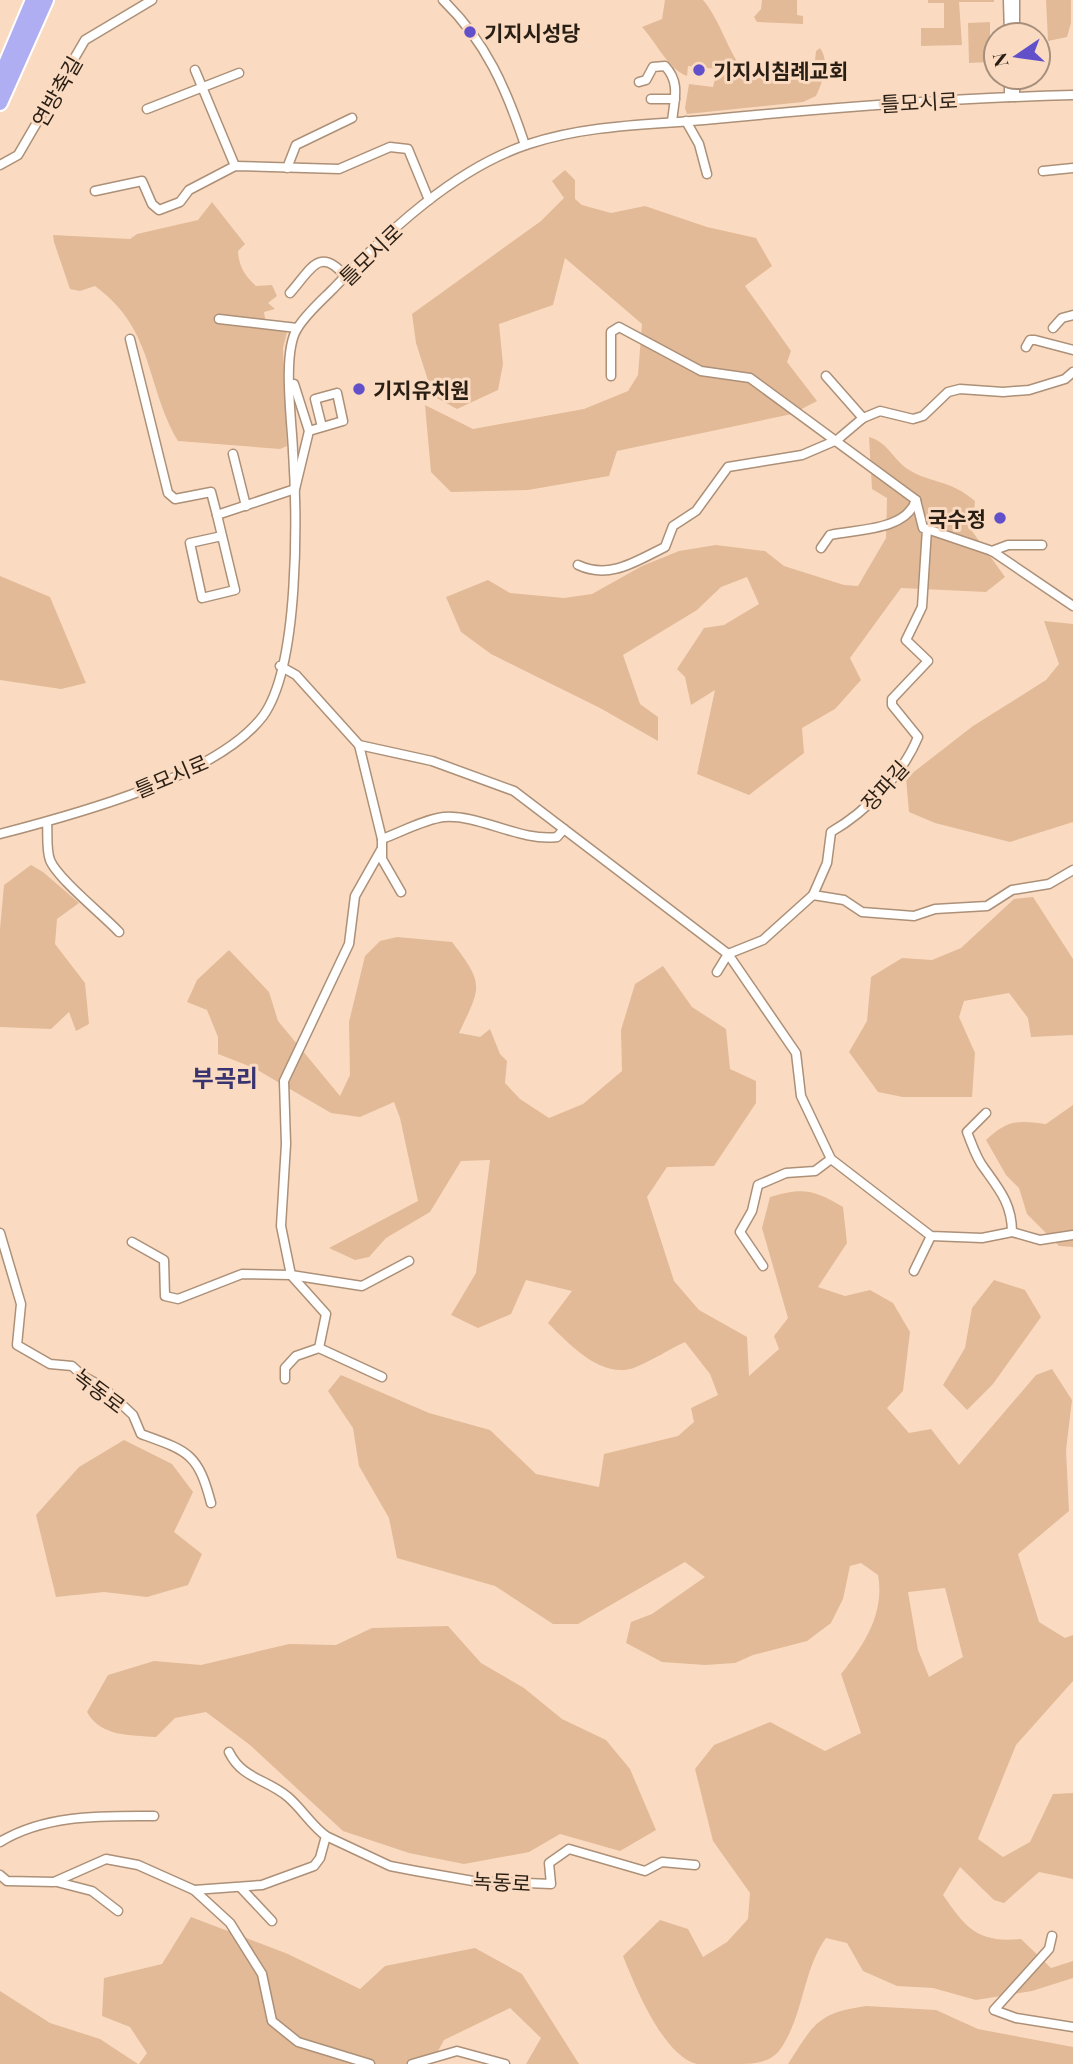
<svg xmlns="http://www.w3.org/2000/svg" width="1073" height="2064" viewBox="0 0 1073 2064" font-family="'Playfair Display','Noto Sans KR',serif">
  <style>
    .green { fill: #e2ba97; fill-rule: evenodd }
    .lines { fill: none; stroke-linecap: round; stroke-linejoin: round }
    .minor-casing { stroke: #ac9078; stroke-width: 11 }
    .trunk-casing { stroke: #fff; stroke-width: 18 }
    .minor { stroke: #fff; stroke-width: 8 }
    .trunk { stroke: #b0aef2; stroke-width: 14 }
    .poi-dot { fill: #6150c9; stroke: #fadbc1; stroke-width: 2.5 }
    .labels { text-anchor: middle; dominant-baseline: central; stroke-width: 6; stroke-linejoin: round; paint-order: stroke }
    .poi-label { font-size: 21px; font-weight: bold; fill: #291e14; stroke: #fadbc1; text-anchor: start }
    .street-label { font-size: 21px; fill: #291e14; stroke: #fadbc1 }
    .quarter-label { font-size: 24px; font-weight: bold; fill: #39336f; stroke: #fadbc1 }
  </style>
  <rect width="100%" height="100%" fill="#fadbc1"/>
  <g class="green">
    <path d="M665,0H703C720,19 730,57 744,70C760,85 794,79 813,78L816,51L820,48C830,61 823,82 816,96L803,102L687,114L685,108L689,84L713,87L717,69L688,66L687,76C668,69 656,42 642,27L662,19Z"/>
    <polygon points="762,0 797,0 797,15 803,16 803,24 757,22 754,17 761,9"/>
    <polygon points="928,0 994,0 994,2 959,2 962,45 921,46 921,28 944,28 944,3 928,3"/>
    <polygon points="1046,0 1071,0 1071,23 1067,37 1048,41"/>
    <polygon points="990,22 990,62 969,63 968,23"/>
    <polygon points="565,170 575,180 575,199 582,205 611,213 645,206 707,227 756,238 772,266 745,286 791,351 787,362 817,401 792,414 617,451 609,476 528,490 451,492 431,472 425,405 473,429 584,409 628,391 638,375 642,324 565,258 553,305 499,324 503,364 498,390 457,409 433,396 416,343 412,314 541,221 564,198 552,181"/>
    <path d="M212,202L245,244L238,251C239,267 245,276 256,286L272,285L277,296L268,303L275,309L264,312L266,325L288,328L283,348L287,446L280,449L178,441C145,385 155,330 95,286L80,291L70,289L54,242L53,235L130,239L137,234L198,220Z"/>
    <path d="M869,437C887,442 892,457 906,468C927,483 950,479 975,501L972,531L1005,577L986,592L901,588L850,658L861,680L835,709L802,728L804,753L749,795L697,774L715,690L691,705L685,677L677,669L704,628L724,625L759,604L747,577L721,587L697,610L623,655L640,704L658,717V741L600,708L491,654L461,632L446,597L488,580L510,593L564,598L592,594L642,566L679,551L716,545L765,551L784,566L844,585L858,586L886,538L887,498L872,489Z"/>
    <polygon points="0,576 50,597 86,683 61,689 0,680"/>
    <polygon points="1044,621 1073,624 1073,822 1010,842 935,823 909,812 906,778 973,726 1046,680 1059,664"/>
    <polygon points="31,865 43,872 79,903 57,919 55,944 85,983 89,1024 76,1031 69,1012 51,1029 0,1027 0,929 4,885"/>
    <polygon points="1033,897 1073,959 1073,1035 1031,1037 1028,1018 1009,993 964,1001 959,1017 975,1053 972,1097 903,1097 878,1092 849,1052 867,1021 871,977 902,958 932,960 961,948 1014,899"/>
    <path d="M397,937L452,942C485,985 481,986 459,1033L480,1037L490,1029L500,1054L507,1061L505,1083L520,1099L549,1118L583,1104L622,1071L621,1030L635,984L663,966L692,1007L726,1029L730,1069L756,1081V1103L714,1166L667,1167L647,1197L674,1281L699,1310L747,1337L749,1376L779,1349L774,1336L788,1318L762,1228L770,1197C804,1187 814,1190 843,1207L847,1243L818,1287L845,1296L870,1290L893,1303L910,1332L903,1391L887,1408L909,1433L931,1429L959,1465L1036,1375L1052,1369L1072,1400L1066,1450L1069,1511L1018,1554L1039,1622L1065,1638L1073,1635V1681L1016,1745L978,1839L1003,1857L1030,1842L1053,1794L1073,1793V1879L1039,1872L1004,1903L994,1900L960,1867L943,1895C966,1928 977,1943 1021,1939L1051,1968L1073,1961V1978L1032,1991L976,2000L933,1988L897,1986L863,1971L847,1943L826,1938C802,1971 804,2017 779,2051C768,2064 751,2064 735,2064C723,2064 709,2064 697,2064C663,2056 635,1986 623,1956L660,1920L688,1929L703,1957L727,1942L748,1919L750,1893L713,1841L695,1769L714,1745L770,1722L825,1751L861,1733L841,1674C864,1645 885,1613 878,1575L861,1563L850,1566L843,1599L831,1623L807,1641L753,1655L735,1663L705,1665L662,1662L626,1643L631,1622L652,1614L705,1577L685,1562L578,1624H553L495,1586L397,1558L389,1518L359,1466L353,1428L328,1391L341,1375L429,1413L490,1430L536,1474L599,1487L604,1454L678,1436L694,1422L691,1408L718,1395L710,1374L685,1342C668,1350 653,1360 636,1367C603,1381 569,1344 548,1323L572,1291L526,1280L511,1314L478,1328L451,1315L476,1273L490,1160L461,1161L430,1212L386,1238L369,1257L355,1260L329,1248L418,1201L400,1118L394,1102L360,1117L331,1113L254,1068L218,1054V1037L207,1010L187,1002L197,980L229,950L269,992L278,1021L340,1096L350,1075L349,1022L365,956L380,941ZM945,1588L963,1657L929,1677L918,1650L908,1592Z"/>
    <path d="M1073,1105V1247L1059,1246L1027,1214L1019,1188L1006,1175L986,1140C1007,1120 1017,1120 1046,1124Z"/>
    <polygon points="994,1280 1025,1290 1041,1317 993,1384 967,1410 943,1385 965,1348 972,1308"/>
    <polygon points="124,1440 172,1464 193,1492 174,1532 202,1554 188,1585 147,1597 104,1592 56,1597 36,1515 79,1467"/>
    <path d="M448,1626L481,1663L524,1688L562,1719L606,1740L630,1769L656,1830L620,1851L560,1834L529,1852L464,1864L409,1853L343,1831L250,1745L206,1712L175,1718L156,1737C130,1735 101,1737 87,1712L108,1675L154,1661L201,1665L289,1644L336,1645L372,1628Z"/>
    <polygon points="191,1917 288,1954 360,1989 385,1966 475,1948 522,1974 579,2064 526,2064 541,2038 510,2008 444,2040 431,2064 139,2064 147,2053 130,2027 102,2016 104,1978 162,1964"/>
    <polygon points="0,1991 50,2023 100,2039 138,2064 0,2064"/>
    <path d="M866,2006L936,2010L978,2029L1073,2047V2064H788C814,2024 817,2013 866,2006Z"/>
  </g>
  <g class="lines">
    <defs>
      <g id="minor">
        <path d="M443,0C486,42 506,88 525,145"/>
        <polyline points="1008,0 1009,35"/>
        <polyline points="1015,0 1015,35"/>
        <polyline points="195,70 235,166"/>
        <polyline points="1015,77 1015,97"/>
        <path d="M639,82L646,80L653,67L665,66C681,83 674,100 672,122"/>
        <polyline points="1009,97 1009,77"/>
        <polyline points="651,99 675,99"/>
        <polyline points="147,109 239,73"/>
        <polyline points="686,121 699,144 707,174"/>
        <polyline points="0,165 18,155 85,40 152,0"/>
        <polyline points="287,168 296,145 352,118"/>
        <polyline points="1043,171 1073,168"/>
        <polyline points="95,191 142,181 152,204 159,210 180,202 189,190 235,166 339,169 390,147 408,149 429,200"/>
        <path d="M290,293C310,271 319,245 345,276"/>
        <polyline points="219,319 297,328"/>
        <polyline points="1053,328 1062,318 1073,315"/>
        <polyline points="130,339 168,493 175,499 211,492 217,515"/>
        <polyline points="1026,347 1030,340 1035,340 1073,350"/>
        <path d="M611,376V332L619,327L701,371L750,378L916,500L923,528L927,529L922,607L906,640L928,661L892,699V705L918,737C903,774 866,812 831,832L827,863L813,895"/>
        <polyline points="826,376 863,418"/>
        <polyline points="294,384 309,431"/>
        <polyline points="233,454 246,506"/>
        <polyline points="927,529 992,551 1073,606"/>
        <polyline points="222,536 190,543 202,598 235,590 217,515 295,489 309,431 343,421 337,393 315,399 322,427"/>
        <path d="M821,548L830,535C857,529 906,531 916,500"/>
        <polyline points="992,551 1008,545 1042,545"/>
        <path d="M578,565C610,580 636,561 665,547L673,526L696,511L728,467L802,455L837,440L863,418L880,411L913,419L923,416L948,392L960,389L1003,392L1029,390L1065,379L1073,372"/>
        <polyline points="280,666 296,675 359,745 432,761 514,791 728,954 796,1053 801,1096 831,1159 931,1236 982,1238 1012,1232 1040,1240 1073,1235"/>
        <polyline points="359,745 382,839 382,859 401,892"/>
        <path d="M47,822C48,834 46,849 50,860C57,878 103,915 119,932"/>
        <path d="M0,834C73,815 217,777 263,716C300,665 297,514 293,451C292,422 282,353 297,329C305,315 321,301 333,289C386,233 455,168 529,144C586,125 646,125 704,120C827,108 949,98 1073,95"/>
        <path d="M382,839C401,832 425,819 444,817C479,814 521,842 557,837L564,829"/>
        <polyline points="717,972 728,954 763,940 813,895 844,900 862,912 914,916 935,909 987,906 1012,890 1049,884 1073,870"/>
        <path d="M986,1113L967,1132C972,1144 976,1158 984,1168C999,1189 1012,1204 1012,1232"/>
        <path d="M0,1233L21,1304L17,1345L50,1364L72,1366L83,1376L103,1387L133,1415L141,1434C188,1451 198,1453 211,1503"/>
        <polyline points="132,1242 164,1260 165,1296 178,1299 242,1274 291,1275 362,1286 409,1261"/>
        <polyline points="763,1266 740,1232 752,1211 758,1185 786,1173 815,1171 831,1159"/>
        <polyline points="914,1271 931,1236"/>
        <polyline points="319,1348 382,1377"/>
        <polyline points="285,1379 285,1368 296,1356 319,1348 326,1314 291,1275 281,1226 286,1144 284,1081 349,944 355,896 381,850"/>
        <polyline points="326,1836 390,1866 416,1871 473,1881 551,1884 549,1863 569,1849 645,1871 662,1862 695,1865"/>
        <path d="M0,1842C46,1814 102,1816 154,1816"/>
        <polyline points="0,1875 7,1881 54,1882 106,1859 138,1865 194,1890 230,1923 262,1974 272,2021 298,2042 370,2064"/>
        <polyline points="57,1882 92,1891 118,1911"/>
        <polyline points="241,1888 272,1921"/>
        <path d="M194,1890L262,1885L314,1866L320,1858L326,1836C311,1825 302,1809 288,1797C267,1779 242,1779 229,1752"/>
        <polyline points="1052,1936 1049,1949 994,2010 1016,2018 1073,2027"/>
        <polyline points="412,2064 457,2051 505,2064"/>
      </g>
      <g id="trunk">
        <polyline points="0,78 33,0"/>
        <polyline points="0,103 46,0"/>
      </g>
    </defs>
    <use href="#minor" class="minor-casing"/>
    <use href="#trunk" class="trunk-casing"/>
    <use href="#minor" class="minor"/>
    <use href="#trunk" class="trunk"/>
  </g>
  <g class="poi-dot">
    <circle cx="470" cy="32" r="7"/>
    <circle cx="699" cy="70" r="7"/>
    <circle cx="359" cy="389" r="7"/>
    <circle cx="1000" cy="518" r="7"/>
  </g>
  <g class="labels">
    <g class="poi-label">
      <text x="484" y="32">기지시성당</text>
      <text x="713" y="70">기지시침례교회</text>
      <text x="373" y="389">기지유치원</text>
      <text x="986" y="518" text-anchor="end">국수정</text>
    </g>
    <g class="street-label">
      <text transform="translate(56 91) rotate(-60)">연방축길</text>
      <text transform="translate(919 101) rotate(-3)">틀모시로</text>
      <text transform="translate(370 254) rotate(-44)">틀모시로</text>
      <text transform="translate(171 775) rotate(-23)">틀모시로</text>
      <text transform="translate(884 785) rotate(-48)">장파길</text>
      <text transform="translate(100 1390) rotate(37)">녹동로</text>
      <text transform="translate(502 1881) rotate(3)">녹동로</text>
    </g>
    <g class="quarter-label">
      <text x="225" y="1077">부곡리</text>
    </g>
  </g>
  <g transform="translate(1017 56) rotate(257)"><circle r="33" fill="#fadbc1" stroke="#a68f7c" stroke-width="2"/>
  <path d="M0-5L12 26L0 18L-12 26Z" fill="#6150c9"/>
  <text y="-10" font-size="19" font-weight="bold" text-anchor="middle" fill="#291e14">N</text>
  </g>
</svg>
